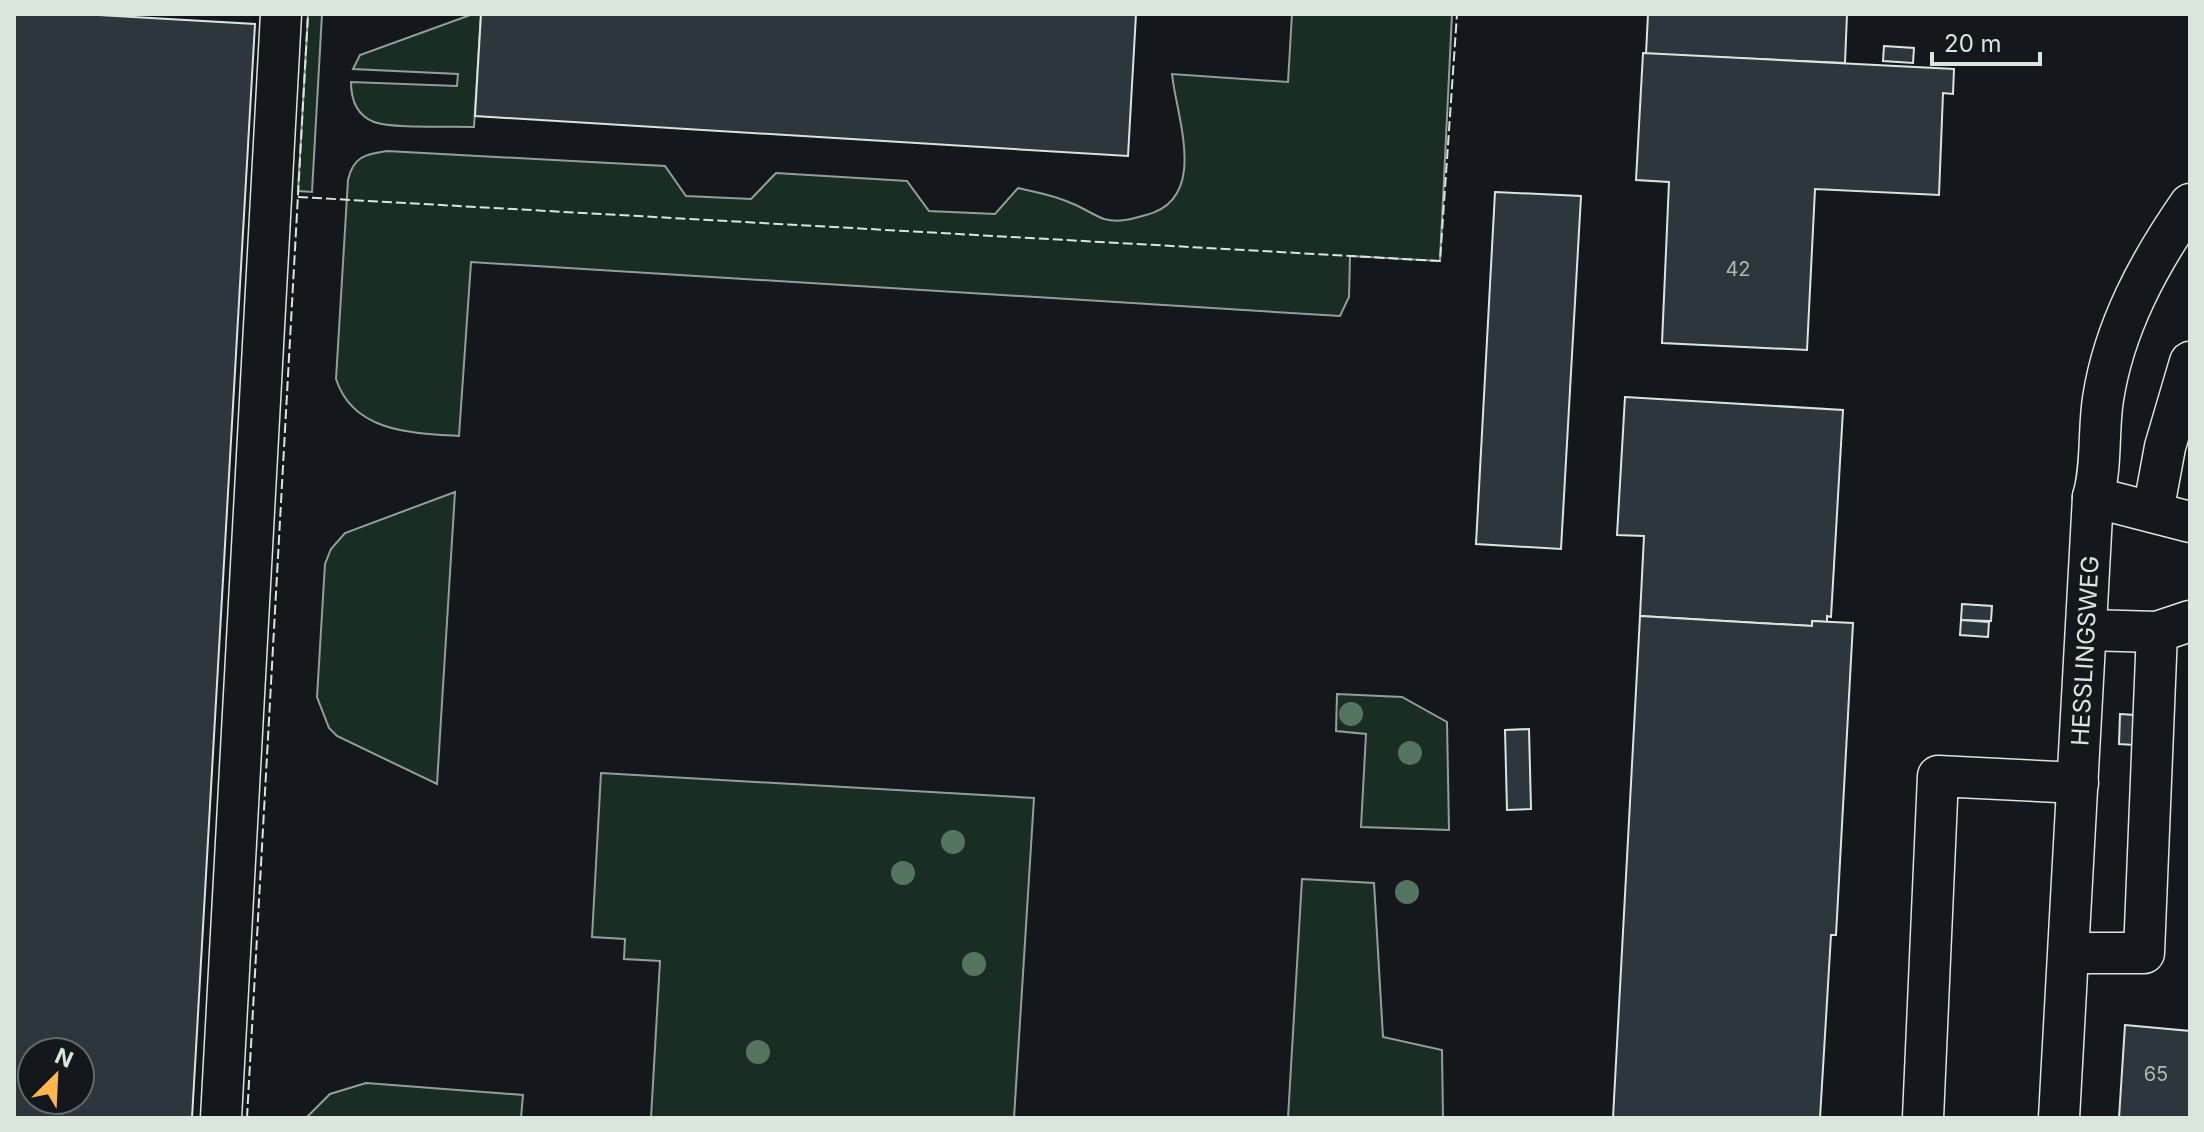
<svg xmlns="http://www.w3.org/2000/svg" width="2204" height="1132" viewBox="0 0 2204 1132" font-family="Inter,sans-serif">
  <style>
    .green { fill: #1a2d24; stroke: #939e99; stroke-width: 2 }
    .building { fill: #2c363c; stroke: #d8e6dc; stroke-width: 2; fill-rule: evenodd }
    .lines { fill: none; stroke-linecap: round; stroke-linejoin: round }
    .minor-casing { stroke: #d8e6dc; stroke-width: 43 }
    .minor { stroke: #14181c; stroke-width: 40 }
    .fence { stroke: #d8e6dc; stroke-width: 2; stroke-dasharray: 10 4; stroke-linecap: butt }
    .tree { fill: #55745f }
    .labels { text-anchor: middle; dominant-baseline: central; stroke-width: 6; stroke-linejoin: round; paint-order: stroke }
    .number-label { font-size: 20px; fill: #adbab4 }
    .street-label { font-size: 24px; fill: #d8e6dc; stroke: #14181c }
  </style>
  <rect width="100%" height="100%" fill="#14181c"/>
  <g class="green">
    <polygon points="308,14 322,14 312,192 298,191"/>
    <path d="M473,14H481L474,127C451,126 393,129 374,122C356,115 351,99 351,82L457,86L458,74L353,69L360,55Z"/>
    <path d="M1292,14H1452L1440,261L1350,256L1349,297L1340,316L471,262L459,436C411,433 353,432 336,379L348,180C353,157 365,154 387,151L665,166L686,196L751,199L776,173L907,181L929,211L995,214L1018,188C1035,192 1054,195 1071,203C1082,207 1093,215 1104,219C1120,223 1131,219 1146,215C1210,199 1176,116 1172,74L1288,82Z"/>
    <polygon points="455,492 437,784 337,736 329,728 317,697 325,564 331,549 345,533"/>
    <polygon points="1337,694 1402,697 1447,722 1449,830 1361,827 1366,734 1336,731"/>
    <polygon points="601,773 1034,798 1014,1118 651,1118 660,961 624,959 625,939 592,937"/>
    <polygon points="1302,879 1374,883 1383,1037 1442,1050 1443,1118 1288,1118"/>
    <polygon points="366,1083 523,1095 521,1118 306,1118 330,1094"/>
  </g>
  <g class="building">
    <path d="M14,14H81L255,24L192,1118H14ZM32,1052H80V1100H32Z"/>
    <polygon points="481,14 1136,14 1128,156 475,116"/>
    <polygon points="1648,14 1847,14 1845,63 1646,54"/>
    <polygon points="1884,46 1914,48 1913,63 1883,61"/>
    <polygon points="1643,53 1954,69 1953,94 1943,93 1939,195 1815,189 1807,350 1662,343 1669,182 1636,180"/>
    <polygon points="1495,192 1581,196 1561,549 1476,544"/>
    <polygon points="1625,397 1843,410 1831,617 1827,616 1827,622 1812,621 1812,626 1640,616 1644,536 1617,535"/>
    <polygon points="1962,604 1992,606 1991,621 1961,620"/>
    <polygon points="1640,616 1812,626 1812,621 1853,623 1836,935 1831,935 1820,1118 1613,1118"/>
    <polygon points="1961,620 1989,622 1988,637 1960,635"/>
    <polygon points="2120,714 2135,715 2134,745 2119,744"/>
    <polygon points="1529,729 1531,809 1507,810 1505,730"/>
    <polygon points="2125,1025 2190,1031 2190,1118 2119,1118"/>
  </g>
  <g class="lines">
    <defs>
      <g id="minor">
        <polyline points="2093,497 2190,522"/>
        <polyline points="2153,512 2165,447 2190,362"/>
        <polyline points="2087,630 2157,632 2190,621"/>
        <polyline points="2069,953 2144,953 2157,632"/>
        <polyline points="221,1118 281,14"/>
        <polyline points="1923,1118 1938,776 2078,783"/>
        <path id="s1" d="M2059,1118L2093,497C2102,467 2098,431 2103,399C2114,327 2149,263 2190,204"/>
      </g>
    </defs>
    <use href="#minor" class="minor-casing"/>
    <use href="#minor" class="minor"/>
    <g class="fence">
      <polyline points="298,197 1440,261 1457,14"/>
      <polyline points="247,1118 308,14"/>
    </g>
  </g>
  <g class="tree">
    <circle cx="1351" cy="714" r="12"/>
    <circle cx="1410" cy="753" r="12"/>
    <circle cx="953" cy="842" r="12"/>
    <circle cx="903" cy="873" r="12"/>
    <circle cx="1407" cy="892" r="12"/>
    <circle cx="974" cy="964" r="12"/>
    <circle cx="758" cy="1052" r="12"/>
  </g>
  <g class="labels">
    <g class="number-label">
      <text x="1738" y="269">42</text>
      <text x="2156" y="1074">65</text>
    </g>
    <g class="street-label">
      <text stroke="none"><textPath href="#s1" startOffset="468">HESSLINGSWEG</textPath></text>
    </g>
  </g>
  <rect width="2204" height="1132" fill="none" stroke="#d8e6dc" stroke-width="32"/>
  <g transform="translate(56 1076) rotate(24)"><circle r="38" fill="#14181c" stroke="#626a69" stroke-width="2"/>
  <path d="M0-6L14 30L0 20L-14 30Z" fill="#ffb74d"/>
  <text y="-12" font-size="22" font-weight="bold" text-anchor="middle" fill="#d8e6dc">N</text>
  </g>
  <path d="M1932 52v12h108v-12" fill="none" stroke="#d8e6dc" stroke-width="4"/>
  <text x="1944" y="52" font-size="24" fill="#d8e6dc" stroke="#14181c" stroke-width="6" paint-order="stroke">20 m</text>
</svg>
